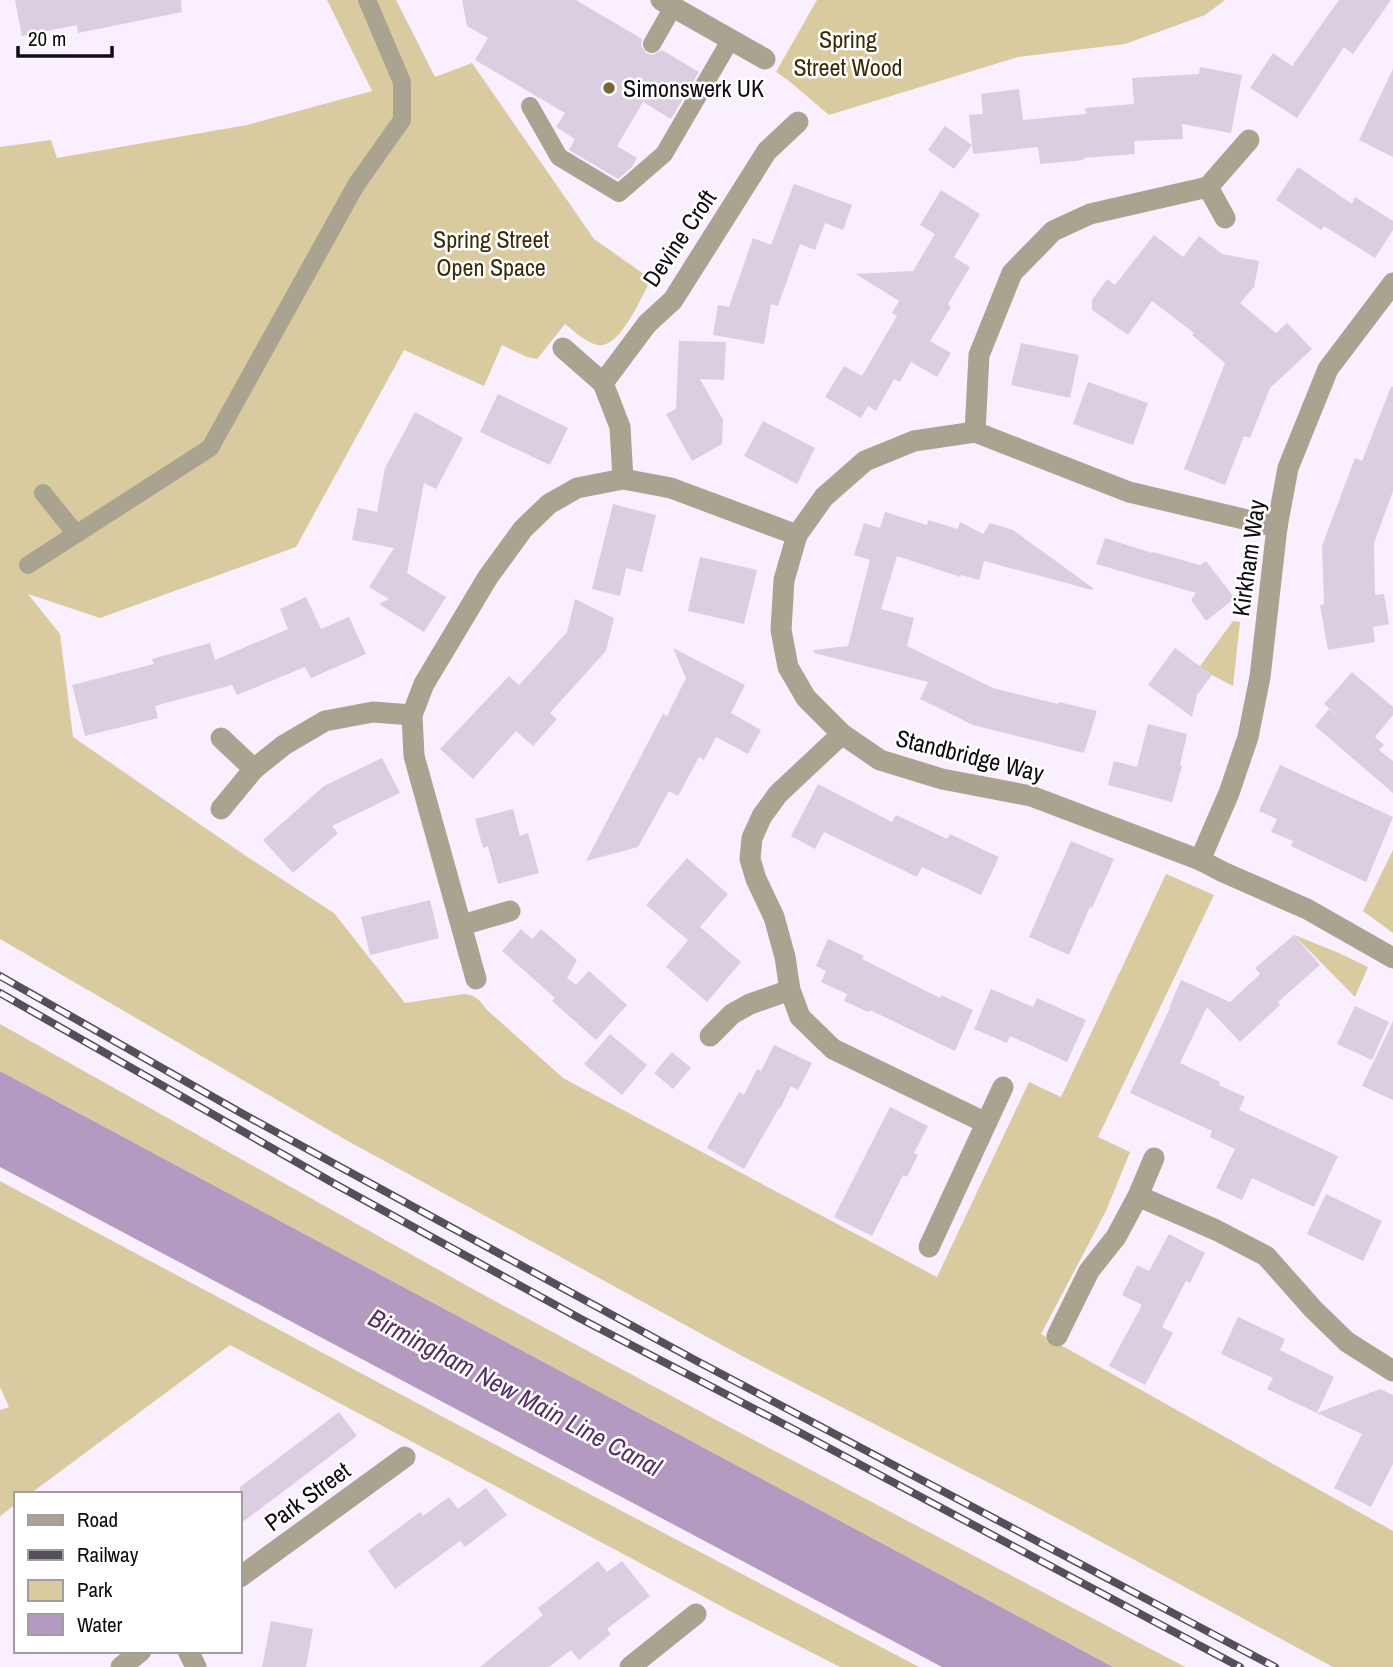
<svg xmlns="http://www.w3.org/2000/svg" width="1393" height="1667" viewBox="0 0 1393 1667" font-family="'Archivo Narrow',sans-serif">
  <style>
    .green { fill: #daca9f }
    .water { fill: #b499c0 }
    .building { fill: #dacee0 }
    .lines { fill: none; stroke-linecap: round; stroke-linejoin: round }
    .lane { stroke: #a9a38f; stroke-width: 18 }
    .street { stroke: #a9a38f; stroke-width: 21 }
    .rail-casing { stroke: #554f58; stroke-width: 8 }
    .rail { stroke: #fff; stroke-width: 5; stroke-dasharray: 16; stroke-linecap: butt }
    .poi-dot { fill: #796836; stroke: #fff; stroke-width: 2.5 }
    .labels { text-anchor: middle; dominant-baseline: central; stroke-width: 5; stroke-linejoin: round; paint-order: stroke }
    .park-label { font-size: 24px; fill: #392d07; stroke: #fff }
    .poi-label { font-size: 24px; fill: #0f0b11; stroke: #fff; text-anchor: start }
    .street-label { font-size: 24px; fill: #0f0b11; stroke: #fff }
    .water-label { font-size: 26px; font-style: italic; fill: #543063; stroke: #fff }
  </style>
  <rect width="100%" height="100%" fill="#faeffe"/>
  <g class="green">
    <path d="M327,0H396L435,77L472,63L594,239L651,279C642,296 620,349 598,345C586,343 574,331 565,324L537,359L527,357L502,345L484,386L404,350L296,547L100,618L28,594L60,634L73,737L246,856L334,913L405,1003L464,994C475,995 480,1000 486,1009L563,1078L937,1277L1029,1082L1061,1097L1166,874L1214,895L1098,1137L1130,1152L1106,1211L1041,1334L1393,1531V1667H1333L1040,1509L742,1356L346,1140L0,939V147L51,140L57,158L247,125L372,91Z"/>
    <polygon points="817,0 1225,0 1205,15 1125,44 1018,57 829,115 789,81 776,72"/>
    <polygon points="1233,621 1240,622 1233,686 1212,675 1200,666"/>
    <polygon points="1393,850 1393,933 1363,911"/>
    <polygon points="1294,935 1339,953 1368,967 1355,997"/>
    <polygon points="0,1024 471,1288 733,1429 1185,1667 1113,1667 0,1071"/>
    <polygon points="0,1181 462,1427 919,1667 840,1667 736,1614 230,1345 30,1494 16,1494 16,1504 0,1516 0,1410 9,1407 0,1387"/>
  </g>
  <polygon class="water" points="0,1071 1113,1667 942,1667 0,1167"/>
  <g class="building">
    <polygon points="15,0 181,0 182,12 78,33 77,25 22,36"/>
    <polygon points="462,0 576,0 642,39 641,45 646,53 653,55 662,50 699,72 671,119 643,102 617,146 637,158 632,167 618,179 569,150 575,139 556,127 565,113 475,60 488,38 467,26"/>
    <polygon points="1339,0 1391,0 1353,54 1344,47 1297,118 1250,88 1273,53 1292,66"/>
    <polygon points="1200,67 1242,75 1231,133 1182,124 1183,139 1134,141 1135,154 1083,158 1084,160 1040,164 1038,147 973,154 969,115 983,114 981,94 1019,89 1023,120 1086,114 1085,108 1134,104 1132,78 1199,74"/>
    <polygon points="1393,69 1393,157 1359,140"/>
    <polygon points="945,126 972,145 954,169 928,150"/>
    <polygon points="1298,167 1352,204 1355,197 1393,221 1393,230 1375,258 1324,226 1321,230 1276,200"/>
    <polygon points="794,184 852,205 843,230 825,223 815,250 800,244 778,306 771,304 764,344 713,335 718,305 729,307 753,238 771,245"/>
    <polygon points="941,190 980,214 954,257 970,267 948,304 951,307 930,341 951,353 937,377 911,362 900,382 894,379 876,411 868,406 861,418 825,397 844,366 862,376 897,316 892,313 899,301 856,274 913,271 935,234 920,225"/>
    <polygon points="1154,235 1183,257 1199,236 1222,254 1259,261 1254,287 1240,303 1276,333 1287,323 1312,349 1270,388 1250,438 1244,436 1225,485 1184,469 1225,363 1192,335 1194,333 1152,301 1128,335 1092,310 1092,300 1107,279 1115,285"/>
    <polygon points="679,339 680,341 726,342 724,380 700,379 723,420 722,444 692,461 666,414 676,409"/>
    <polygon points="1021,343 1079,355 1070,398 1011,385"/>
    <polygon points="1088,382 1148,403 1133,445 1073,424"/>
    <polygon points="1391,387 1393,387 1393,491 1374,543 1375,595 1384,594 1389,624 1373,627 1375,642 1328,650 1320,605 1324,604 1322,546 1355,458 1362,461"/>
    <polygon points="498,394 568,428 550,465 480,432"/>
    <polygon points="415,412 463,438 436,489 424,483 407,573 446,597 424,632 379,604 389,599 369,587 394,548 352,540 358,508 377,512 385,468"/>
    <polygon points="763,421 815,448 797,484 744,456"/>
    <polygon points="613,504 656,515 642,572 626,568 620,596 592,589"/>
    <polygon points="885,512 927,525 928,520 958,529 960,522 983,534 990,523 1013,530 1093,588 1092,590 984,561 979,580 961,575 960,577 897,556 881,609 914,618 907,646 993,688 1058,704 1059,702 1097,711 1084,753 973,725 920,699 928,682 814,653 814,650 848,646 870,560 854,555 864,523 880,528"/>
    <polygon points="1105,538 1152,553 1153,552 1200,565 1206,561 1240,605 1230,602 1206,621 1191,600 1196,593 1096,564"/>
    <polygon points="700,557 757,570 744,624 688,611"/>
    <polygon points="306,597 321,629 349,617 366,654 311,678 305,667 237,695 232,685 155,706 158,718 85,736 72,685 154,664 152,659 210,643 215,660 288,629 280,609"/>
    <polygon points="575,599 614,618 606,651 550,713 557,719 533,746 516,731 473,779 440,749 509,676 519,685 567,632"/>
    <polygon points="673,648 745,685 731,713 761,730 748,754 716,737 704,760 699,757 678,796 669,791 638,847 586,861 663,714 667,716 686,678"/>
    <polygon points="1175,648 1212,675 1197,695 1192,717 1148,685"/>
    <polygon points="1352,672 1393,707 1393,715 1375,737 1384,745 1379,750 1393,761 1393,793 1315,726 1329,709 1343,720 1324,704"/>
    <polygon points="1148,724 1187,734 1180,765 1182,766 1172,802 1108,785 1114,761 1137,767"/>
    <polygon points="382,758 400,793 332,826 338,833 293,873 263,840 324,786"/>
    <polygon points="1280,765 1393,817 1366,882 1291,846 1293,841 1271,832 1277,819 1259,811"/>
    <polygon points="818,784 892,822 896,815 947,839 950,834 999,857 981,895 922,867 917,877 824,832 815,849 791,836"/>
    <polygon points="513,809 520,836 528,833 539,873 498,884 488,846 483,848 475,819"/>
    <polygon points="1071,841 1114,859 1092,908 1090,907 1069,955 1029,937"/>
    <polygon points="687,858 728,894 700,927 741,962 707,1002 666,967 695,932 688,940 646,905"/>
    <polygon points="430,900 439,938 370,955 361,917"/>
    <polygon points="521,929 532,939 541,929 577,960 567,978 576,985 589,971 627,1005 596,1040 552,1001 555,998 502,951"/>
    <polygon points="1294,935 1320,965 1278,1002 1280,1005 1240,1042 1207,1007 1180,1063 1220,1082 1219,1085 1245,1097 1239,1110 1338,1156 1314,1207 1252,1178 1242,1200 1216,1188 1235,1149 1210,1137 1212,1131 1130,1093 1170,1008 1169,1008 1181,980 1230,1002 1260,974 1255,968"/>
    <polygon points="828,939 864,956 862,959 940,998 941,995 973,1010 955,1051 870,1010 868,1012 844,1001 847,994 821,982 826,971 816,966"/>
    <polygon points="991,989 1033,1007 1037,998 1086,1020 1067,1062 1010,1036 1007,1043 974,1029"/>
    <polygon points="1355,1006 1389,1022 1372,1060 1337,1044"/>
    <polygon points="1393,1021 1393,1100 1362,1086"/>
    <polygon points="610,1034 647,1065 622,1095 584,1064"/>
    <polygon points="774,1045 812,1063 798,1090 791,1086 780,1109 779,1108 744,1169 707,1148 739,1092 744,1095 757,1069 761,1071"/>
    <polygon points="672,1052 691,1068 673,1089 654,1073"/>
    <polygon points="890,1107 928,1126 914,1153 918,1155 907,1177 903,1175 872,1236 834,1217"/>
    <polygon points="1326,1194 1382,1221 1363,1261 1307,1234"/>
    <polygon points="1169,1234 1205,1253 1190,1283 1186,1281 1162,1327 1173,1333 1145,1385 1109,1366 1142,1305 1122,1295 1137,1265 1149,1271"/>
    <polygon points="1238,1317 1285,1339 1280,1350 1334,1377 1317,1413 1380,1389 1393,1395 1393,1464 1371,1507 1334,1488 1362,1434 1317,1413 1267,1389 1273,1378 1221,1354"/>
    <polygon points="339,1412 357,1436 240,1524 240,1487"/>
    <polygon points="486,1488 507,1515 465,1547 460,1541 395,1589 368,1551 420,1512 423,1516 449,1497 458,1509"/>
    <polygon points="598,1561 607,1572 622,1561 650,1596 607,1629 611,1634 579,1660 571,1650 549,1667 480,1667 543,1615 538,1608"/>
    <polygon points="271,1621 313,1629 306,1667 262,1667"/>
  </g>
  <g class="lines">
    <g class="lane">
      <polyline points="652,44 673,7"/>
      <polyline points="530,106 559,157 619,193 664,154 731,39"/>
      <polyline points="43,493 76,534"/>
      <polyline points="28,565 210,448 356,185 402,120 402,82 367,0"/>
    </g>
    <g class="street">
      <polyline points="661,0 765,59"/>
      <polyline points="1208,187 1249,140"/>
      <polyline points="563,348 603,383 620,427 623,479"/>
      <polyline points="603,383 647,324 673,300 767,151 798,122"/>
      <polyline points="975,432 979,355 1012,273 1053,231 1090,214 1208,187 1225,218"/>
      <polyline points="1277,527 1129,492 975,432 914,441 865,461 824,497 797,535 784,580 781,630 788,667 806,698 842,734 880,760 942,779 1031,796 1200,860 1223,872 1307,909 1393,958"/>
      <polyline points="842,734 778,794 762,816 752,838 750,859 756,879 774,917 785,957 790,990 800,1017 833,1049 986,1123"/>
      <polyline points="221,738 254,769"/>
      <polyline points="221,809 254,769 284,745 325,721 373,712 412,715"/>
      <polyline points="1200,860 1229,793 1248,737 1260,677 1277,527 1288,468 1328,369 1393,283"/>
      <polyline points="462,925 510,911"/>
      <polyline points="476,979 414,756 412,715 424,684 488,577 523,529 549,504 577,488 623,479 671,488 797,535"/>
      <polyline points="710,1036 732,1014 750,1004 790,990"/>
      <polyline points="1138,1196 1154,1158"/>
      <polyline points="929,1247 1003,1087"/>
      <polyline points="1057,1336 1089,1271 1116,1237 1138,1196 1216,1230 1266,1256 1313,1309 1347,1342 1393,1371"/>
      <polyline points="240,1577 405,1457"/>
      <polyline points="188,1651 196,1667"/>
      <polyline points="121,1667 141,1651"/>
      <polyline points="630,1667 696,1614"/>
    </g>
    <defs>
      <g id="rail">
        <polyline points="0,976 243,1114 693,1359 1275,1667"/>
        <polyline points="0,993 335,1184 581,1319 797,1431 1240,1667"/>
      </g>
    </defs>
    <use href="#rail" class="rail-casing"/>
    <use href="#rail" class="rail"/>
  </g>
  <circle class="poi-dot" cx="609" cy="88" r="7"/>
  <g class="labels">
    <g class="park-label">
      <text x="848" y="39">Spring<tspan x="848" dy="28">Street Wood</tspan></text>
      <text x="491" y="239">Spring Street<tspan x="491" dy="28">Open Space</tspan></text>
    </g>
    <g class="poi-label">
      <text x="623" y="88">Simonswerk UK</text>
    </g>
    <g class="street-label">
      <text transform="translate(679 238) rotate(-56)">Devine Croft</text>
      <text transform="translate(1248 558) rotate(-82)">Kirkham Way</text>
      <text transform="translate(970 755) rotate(14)">Standbridge Way</text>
      <text transform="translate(307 1496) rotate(-36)">Park Street</text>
    </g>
    <g class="water-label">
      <text transform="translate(515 1392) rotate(28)">Birmingham New Main Line Canal</text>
    </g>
  </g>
  <rect x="14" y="1492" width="228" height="161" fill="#ffffff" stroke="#9f9da0" stroke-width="2"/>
  <rect x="28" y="1515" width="35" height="10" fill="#a9a38f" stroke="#9f9da0" stroke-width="2"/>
  <text x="77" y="1527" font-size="21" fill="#0f0b11">Road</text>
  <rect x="28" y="1550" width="35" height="10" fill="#554f58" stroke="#9f9da0" stroke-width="2"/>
  <text x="77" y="1562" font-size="21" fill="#0f0b11">Railway</text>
  <rect x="28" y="1580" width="35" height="21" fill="#daca9f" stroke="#9f9da0" stroke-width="2"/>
  <text x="77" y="1597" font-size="21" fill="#0f0b11">Park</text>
  <rect x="28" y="1614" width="35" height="21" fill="#b499c0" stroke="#9f9da0" stroke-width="2"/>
  <text x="77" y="1632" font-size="21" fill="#0f0b11">Water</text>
  <path d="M18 46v10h94v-10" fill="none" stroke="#0f0b11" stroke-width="3.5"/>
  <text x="28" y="46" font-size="21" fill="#0f0b11" stroke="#ffffff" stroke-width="5" paint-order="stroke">20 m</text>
</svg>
